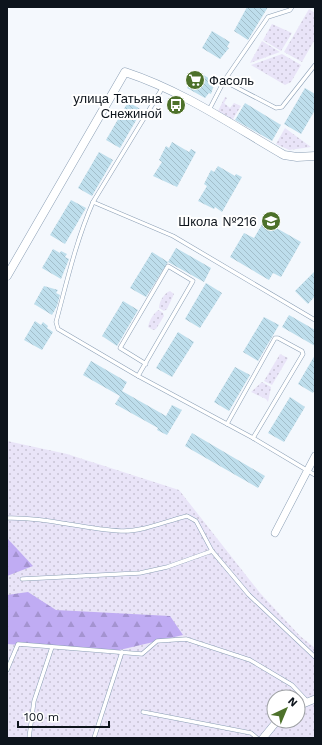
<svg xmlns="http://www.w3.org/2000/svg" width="322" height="745" viewBox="0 0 322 745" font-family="'Work Sans',sans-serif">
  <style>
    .green { fill: url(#green-dots); fill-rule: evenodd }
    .forest { fill: url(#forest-firs) }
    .building { fill: url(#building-back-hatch) }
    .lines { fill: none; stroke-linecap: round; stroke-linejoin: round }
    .service-casing { stroke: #8b9fb5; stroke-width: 4.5 }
    .minor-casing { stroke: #8b9fb5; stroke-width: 8 }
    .tertiary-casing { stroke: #8b9fb5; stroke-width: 9 }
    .service { stroke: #fff; stroke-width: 3.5 }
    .minor { stroke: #fff; stroke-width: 7 }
    .tertiary { stroke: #fff; stroke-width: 8 }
    .labels { text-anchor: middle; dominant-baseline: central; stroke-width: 4; stroke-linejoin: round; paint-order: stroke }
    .poi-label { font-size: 13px; fill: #0d141c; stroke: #fff; text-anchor: end }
  </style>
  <defs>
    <pattern id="green-dots" width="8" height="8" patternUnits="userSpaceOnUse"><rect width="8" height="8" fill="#e9e4f8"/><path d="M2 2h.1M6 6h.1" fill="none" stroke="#c7c3d4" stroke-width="1.8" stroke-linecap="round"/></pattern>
    <pattern id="forest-firs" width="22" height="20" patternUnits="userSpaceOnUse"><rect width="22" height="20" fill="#c0acf3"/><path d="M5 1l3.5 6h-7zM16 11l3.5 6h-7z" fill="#a493d0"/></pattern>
    <pattern id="building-back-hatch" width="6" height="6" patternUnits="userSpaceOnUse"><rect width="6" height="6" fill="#bedeec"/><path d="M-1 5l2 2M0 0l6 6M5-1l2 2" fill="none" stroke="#a2beca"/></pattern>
  </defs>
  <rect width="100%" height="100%" fill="#f4f8fd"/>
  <g class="green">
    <polygon points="309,9 315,13 315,39 302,62 284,52"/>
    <polygon points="272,24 292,33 281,51 263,40"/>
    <polygon points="262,41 280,52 250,63"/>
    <polygon points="282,54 301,65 291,82 285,85 251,65"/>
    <polygon points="225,97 227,98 224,103 230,108 234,103 241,106 233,119 235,121 234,122 218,111"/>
    <polygon points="285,128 311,147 289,150 276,144"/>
    <path d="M170,291L174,294L167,309L164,311L159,308C159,302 164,293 170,291Z"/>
    <path d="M159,310L163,313L164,316L156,329L153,330L148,327C149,321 154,312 159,310Z"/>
    <polygon points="280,354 288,358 272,385 264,381"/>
    <polygon points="262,382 271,387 268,402 266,399 251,392"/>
    <path d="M7,441L67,454L179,490L260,593L300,636L315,648V738H7ZM274,697H298V721H274Z"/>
  </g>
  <g class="forest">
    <polygon points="7,538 33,566 7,576"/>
    <polygon points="28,592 56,610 170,616 183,635 111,652 7,644 7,595"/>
  </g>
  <g class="building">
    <polygon points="247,7 268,7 248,40 234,31"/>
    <polygon points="212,31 230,42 227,47 229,48 220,59 202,48"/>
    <polygon points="197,71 215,82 211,94 209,93 205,98 187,88"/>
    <polygon points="305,88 315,94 315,110 301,134 284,124"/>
    <polygon points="128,102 142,110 120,148 106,140"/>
    <polygon points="245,103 281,125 272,141 235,120"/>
    <polygon points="172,142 189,152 191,149 196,152 177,187 153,176 162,162 159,160 166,146 169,148"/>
    <polygon points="99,152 113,160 92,196 78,188"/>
    <polygon points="218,166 235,176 236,174 242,177 222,212 215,207 214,209 198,201 207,186 204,184 211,170 214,172"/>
    <polygon points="71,200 86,208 65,244 50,235"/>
    <polygon points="264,221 301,242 281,277 273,273 269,280 230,257 244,233 254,238"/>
    <polygon points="176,248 211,268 204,282 168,262"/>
    <polygon points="53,249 60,253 61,251 67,254 65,257 69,259 61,279 42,268"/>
    <polygon points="152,252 168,262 146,297 130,288"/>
    <polygon points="315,271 315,296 308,304 295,291"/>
    <polygon points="206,283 222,293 200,328 185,319"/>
    <polygon points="44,286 58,290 56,293 60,295 57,306 52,315 34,304"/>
    <polygon points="123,301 138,310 117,346 102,336"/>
    <polygon points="289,315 315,330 315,346 282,327"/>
    <polygon points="264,317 279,325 258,361 243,352"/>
    <polygon points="35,321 41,325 43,322 48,326 47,328 53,332 42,350 24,340"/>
    <polygon points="178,332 194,342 172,377 156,368"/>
    <polygon points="315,355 315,389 313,393 298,384"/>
    <polygon points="91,361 127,382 122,391 166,416 172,405 182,410 167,435 157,430 158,428 115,404 120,396 83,375"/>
    <polygon points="235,367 250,375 229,411 214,402"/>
    <polygon points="290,397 305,407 284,442 268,433"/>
    <polygon points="192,433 265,476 258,488 185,446"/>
  </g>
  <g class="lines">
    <defs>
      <g id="service">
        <polyline points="224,81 276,108 282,107 315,65"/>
        <path d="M163,87L93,202C76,241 67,281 56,322L58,329L138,376L253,438L315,475"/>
        <polyline points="209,110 224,81 268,17 290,10 292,7"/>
        <polyline points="93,202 173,236 315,320"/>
        <polyline points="138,376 193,281 168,266 120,348 146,364"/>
        <polyline points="227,424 275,338 278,338 302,351 303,354 253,438"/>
        <path d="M7,518C46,517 82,529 121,531C142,532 166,521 187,516L196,521L212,551L249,595L315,657"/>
        <polyline points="22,579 140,573 167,567 212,551"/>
        <polyline points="7,670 18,644 142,654 157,641 186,639 250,660 292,685 308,702"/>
        <polyline points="143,712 251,733 257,738"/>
        <polyline points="29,738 34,701 52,647"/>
        <polyline points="94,738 122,652"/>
      </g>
      <g id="minor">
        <polyline points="275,533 315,456"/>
        <polyline points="298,706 315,699"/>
        <polyline points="263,738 277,721"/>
      </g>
      <path id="tertiary" d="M7,276L125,72C183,91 232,125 284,155L297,157L315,156"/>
    </defs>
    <use href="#service" class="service-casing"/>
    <use href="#minor" class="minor-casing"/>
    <use href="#tertiary" class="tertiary-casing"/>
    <use href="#service" class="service"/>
    <use href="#minor" class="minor"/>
    <use href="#tertiary" class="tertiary"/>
  </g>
  <defs>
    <symbol id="supermarket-disc" viewBox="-11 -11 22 22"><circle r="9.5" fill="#4d712a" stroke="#fff"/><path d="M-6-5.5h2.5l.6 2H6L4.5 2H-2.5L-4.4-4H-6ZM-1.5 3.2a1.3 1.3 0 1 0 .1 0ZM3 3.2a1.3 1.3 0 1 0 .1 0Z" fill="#fff"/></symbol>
    <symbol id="bus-disc" viewBox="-11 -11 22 22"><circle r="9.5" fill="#4d712a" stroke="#fff"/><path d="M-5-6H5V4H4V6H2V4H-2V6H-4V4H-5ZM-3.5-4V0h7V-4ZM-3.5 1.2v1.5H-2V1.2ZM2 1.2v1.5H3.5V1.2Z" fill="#fff"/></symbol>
    <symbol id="school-disc" viewBox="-11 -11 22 22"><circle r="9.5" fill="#4d712a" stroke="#fff"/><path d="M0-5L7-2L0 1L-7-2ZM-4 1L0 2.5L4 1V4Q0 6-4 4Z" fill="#fff"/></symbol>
  </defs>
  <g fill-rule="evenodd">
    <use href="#supermarket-disc" x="184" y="69" width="22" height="22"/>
    <use href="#bus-disc" x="165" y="94" width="22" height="22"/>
    <use href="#school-disc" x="260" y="210" width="22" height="22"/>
  </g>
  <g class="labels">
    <g class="poi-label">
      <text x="209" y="80" text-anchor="start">Фасоль</text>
      <text x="162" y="98">улица Татьяна<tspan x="162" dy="15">Снежиной</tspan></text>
      <text x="257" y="221">Школа №216</text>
    </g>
  </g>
  <rect width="322" height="745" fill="none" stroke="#0d141c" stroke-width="16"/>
  <g transform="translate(286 709) rotate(44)"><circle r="19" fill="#ffffff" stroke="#9ea1a4"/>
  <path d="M0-3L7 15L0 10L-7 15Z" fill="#4d712a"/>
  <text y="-6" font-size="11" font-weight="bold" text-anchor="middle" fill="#0d141c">N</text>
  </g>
  <path d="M18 721v6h91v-6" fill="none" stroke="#0d141c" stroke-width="2"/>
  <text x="24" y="721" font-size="12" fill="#0d141c" stroke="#ffffff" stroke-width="3" paint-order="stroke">100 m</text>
</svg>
